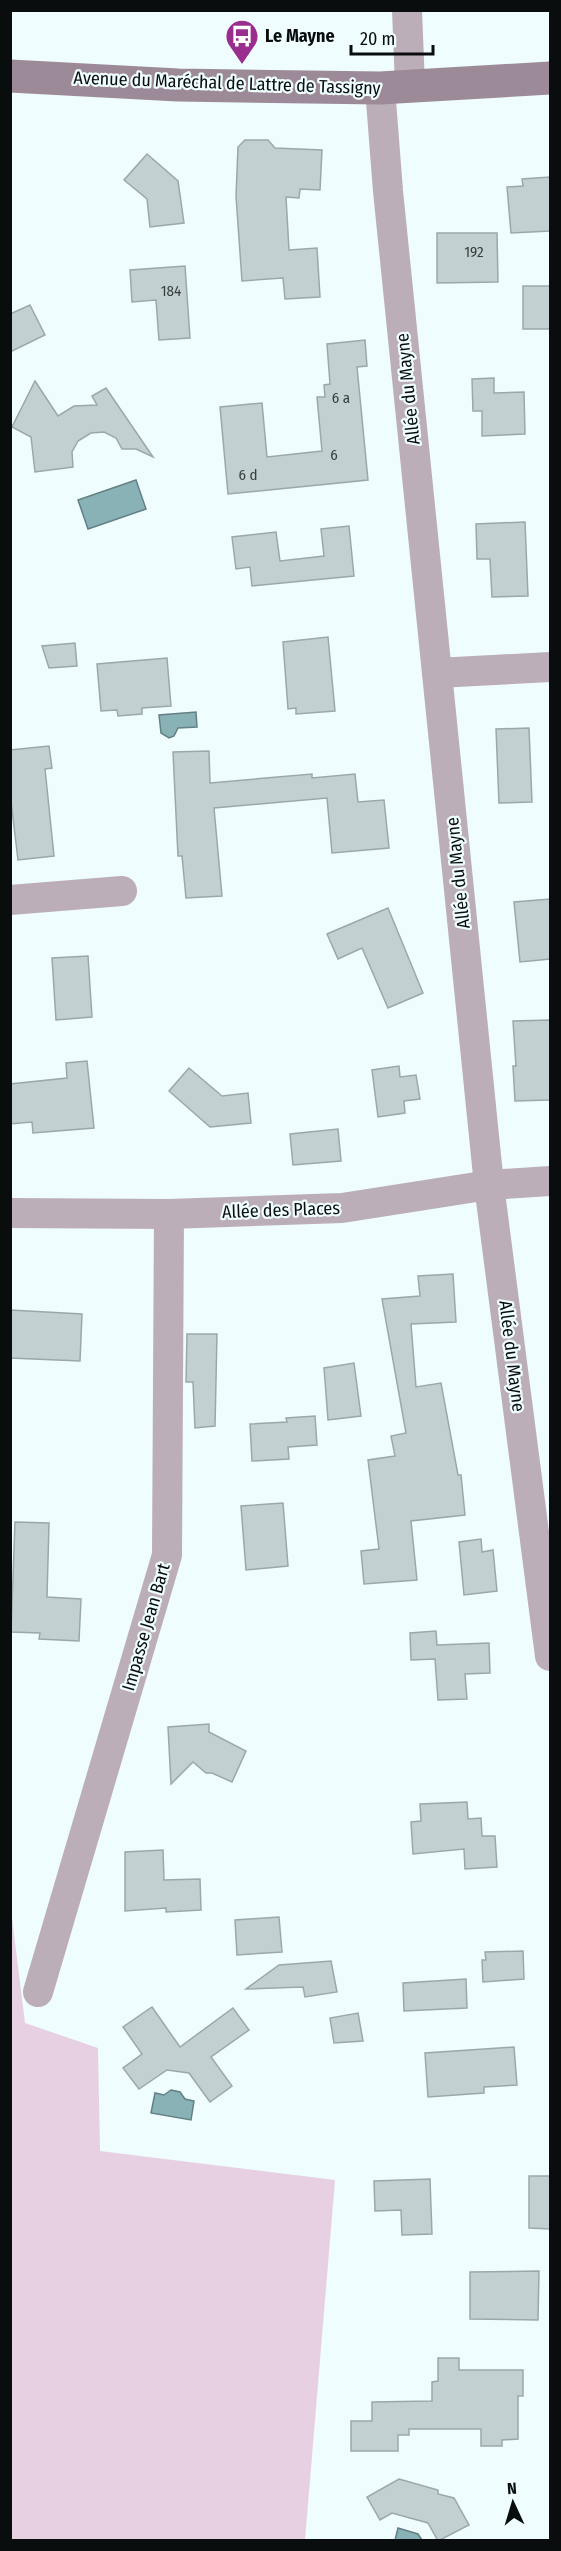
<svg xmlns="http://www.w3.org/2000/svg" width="561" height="2551" viewBox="0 0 561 2551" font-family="'Fira Sans Condensed',sans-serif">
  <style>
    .green { fill: #e6d0e2 }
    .water { fill: #89b2b7; stroke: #638084; stroke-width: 1.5 }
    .building { fill: #c3d0d2; stroke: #9ba8a9; stroke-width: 1.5 }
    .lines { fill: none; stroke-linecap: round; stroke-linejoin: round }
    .street { stroke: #bbaeb8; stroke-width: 30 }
    .secondary { stroke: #9c8a99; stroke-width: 33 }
    .labels { text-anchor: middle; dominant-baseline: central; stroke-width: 4.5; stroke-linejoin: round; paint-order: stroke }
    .number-label { font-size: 15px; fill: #383e3f }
    .poi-label { font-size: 18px; font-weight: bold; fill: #090d0e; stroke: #effdff; text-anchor: start }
    .street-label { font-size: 18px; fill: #090d0e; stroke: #effdff }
  </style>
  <rect width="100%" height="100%" fill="#effdff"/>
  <polygon class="green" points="10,1902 25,2023 98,2048 100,2151 335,2180 305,2540 11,2540"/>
  <g class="water">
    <polygon points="136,480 146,509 88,529 78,500"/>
    <polygon points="196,712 197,727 178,728 174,736 169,738 161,733 159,715"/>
    <polygon points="171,2090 180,2092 185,2099 194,2101 191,2120 151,2113 155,2093 164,2095"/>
    <polygon points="398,2528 418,2534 422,2540 395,2540"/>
  </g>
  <g class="building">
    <polygon points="245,140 268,140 275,148 322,150 320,190 300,189 299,198 286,197 289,250 317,248 320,297 285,299 283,278 242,281 236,196 238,147"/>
    <polygon points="147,154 178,181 184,223 150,227 147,199 124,180"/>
    <polygon points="550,177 550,231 511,233 507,187 523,186 522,179"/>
    <polygon points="437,233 497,233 498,282 437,283"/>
    <polygon points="185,266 190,338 159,340 156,300 132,302 130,270"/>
    <rect x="523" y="286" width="27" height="43"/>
    <polygon points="30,305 45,335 10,352 10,314"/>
    <polygon points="365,340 367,366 357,367 368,480 228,494 220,407 262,403 267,457 322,451 317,397 325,397 324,385 330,384 327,344"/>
    <polygon points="494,378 494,393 524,392 525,434 482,436 482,411 473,411 472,379"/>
    <polygon points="35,381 58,416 74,406 97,405 92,396 106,388 153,457 136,449 122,449 116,438 104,432 91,433 78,441 72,452 73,467 35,472 31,437 12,427"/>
    <polygon points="525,522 528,596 492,597 490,559 477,559 476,524"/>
    <polygon points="349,526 354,576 252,586 250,567 236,569 232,537 276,532 280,561 324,556 321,529"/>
    <polygon points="328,637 335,711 296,714 296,708 288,709 283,642"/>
    <polygon points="75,643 77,666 49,668 42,646"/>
    <polygon points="167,658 171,706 142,708 142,714 118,716 117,710 101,711 97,664"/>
    <polygon points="529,728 532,802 499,803 496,729"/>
    <polygon points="49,746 52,768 45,769 54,856 18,860 10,793 10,750"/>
    <polygon points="209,751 210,783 312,774 312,778 355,774 358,802 384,800 389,848 332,853 327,798 214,808 222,896 186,898 182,856 178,856 173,752"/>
    <polygon points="550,899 550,959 520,962 514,902"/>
    <polygon points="388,908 423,993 388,1008 362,948 338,959 327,934"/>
    <polygon points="88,956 92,1017 56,1020 52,958"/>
    <polygon points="550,1020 550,1100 515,1101 513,1066 516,1066 513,1021"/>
    <polygon points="87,1061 94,1128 33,1133 32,1122 10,1124 10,1084 67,1078 66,1063"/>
    <polygon points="399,1066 400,1077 416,1075 420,1099 404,1101 405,1113 378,1117 372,1070"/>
    <polygon points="189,1068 222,1096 248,1093 251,1123 210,1127 169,1091"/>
    <polygon points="338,1129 341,1161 293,1165 290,1134"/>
    <polygon points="453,1274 456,1322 411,1324 416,1387 441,1383 458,1475 461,1475 465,1515 411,1521 417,1580 364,1584 361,1551 379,1549 368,1460 395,1456 391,1436 406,1433 382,1299 420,1296 418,1276"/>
    <polygon points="10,1310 82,1314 80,1361 10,1358"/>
    <polygon points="187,1334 217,1334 215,1426 195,1428 193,1382 186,1382"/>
    <polygon points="354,1363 361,1416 328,1420 324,1368"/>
    <polygon points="315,1416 317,1445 288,1447 289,1459 252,1461 250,1424 287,1422 286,1418"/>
    <polygon points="283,1503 288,1566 246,1570 241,1506"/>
    <polygon points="15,1522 49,1523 47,1597 81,1599 79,1641 39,1639 40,1633 11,1632"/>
    <polygon points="481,1539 482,1552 493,1550 497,1591 464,1595 459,1542"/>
    <polygon points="436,1631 437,1645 489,1643 490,1673 465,1674 467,1699 438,1700 435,1659 411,1660 410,1633"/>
    <polygon points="209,1724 209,1732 246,1751 232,1782 212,1773 206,1773 193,1762 171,1784 168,1727"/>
    <polygon points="467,1802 468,1819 481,1818 482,1836 495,1836 497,1867 465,1869 464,1849 413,1854 411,1822 421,1821 420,1804"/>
    <polygon points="163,1850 164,1880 200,1879 201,1910 166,1912 166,1908 125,1911 125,1852"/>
    <polygon points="279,1917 282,1952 237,1955 235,1920"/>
    <polygon points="523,1951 524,1979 483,1982 482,1960 486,1960 485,1952"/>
    <polygon points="331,1961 337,1992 305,1997 303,1987 246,1989 279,1965"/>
    <polygon points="466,1979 467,2008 404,2011 403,1983"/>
    <polygon points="152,2007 180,2047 233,2008 249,2030 211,2057 232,2086 210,2102 189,2073 167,2070 139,2089 123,2068 142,2054 123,2027"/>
    <polygon points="358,2013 363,2041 334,2043 330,2018"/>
    <polygon points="514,2047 517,2085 484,2087 484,2093 428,2097 425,2053"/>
    <polygon points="529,2176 550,2176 550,2229 529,2228"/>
    <polygon points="430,2179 432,2234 402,2235 401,2210 375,2211 374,2181"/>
    <polygon points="539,2271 538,2320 470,2319 470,2272"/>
    <polygon points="438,2358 459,2358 459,2370 523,2370 523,2396 518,2396 518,2439 502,2440 502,2446 481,2446 481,2429 409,2429 409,2435 398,2435 398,2451 351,2451 351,2421 372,2421 372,2402 432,2401 432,2382 438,2381"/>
    <polygon points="399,2479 438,2490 438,2494 454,2498 469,2525 438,2541 428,2523 392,2513 380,2520 367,2497"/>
  </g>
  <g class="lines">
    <g class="street">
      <polyline points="407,10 410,86"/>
      <polyline points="380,88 388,191 489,1185 550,1656"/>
      <polyline points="437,673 550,667"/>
      <polyline points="10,900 122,891"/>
      <polyline points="10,1213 169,1214 342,1208 489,1185 550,1181"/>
      <polyline points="38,1992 167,1555 169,1214"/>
    </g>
    <polyline class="secondary" points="10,76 178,85 380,88 550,78"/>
  </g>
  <defs>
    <symbol id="bus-pin" viewBox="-11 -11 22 30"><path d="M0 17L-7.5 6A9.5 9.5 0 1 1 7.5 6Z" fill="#9a2e8e" stroke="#effdff"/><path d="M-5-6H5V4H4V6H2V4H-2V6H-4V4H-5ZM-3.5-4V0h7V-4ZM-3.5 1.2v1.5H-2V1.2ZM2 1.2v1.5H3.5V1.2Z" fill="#fff"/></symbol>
  </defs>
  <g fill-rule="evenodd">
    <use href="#bus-pin" x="223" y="17" width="38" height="52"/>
  </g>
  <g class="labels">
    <g class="number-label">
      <text x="474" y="252">192</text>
      <text x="171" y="291">184</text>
      <text x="341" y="398">6 a</text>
      <text x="334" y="455">6</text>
      <text x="248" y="475">6 d</text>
    </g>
    <g class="poi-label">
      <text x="265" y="36">Le Mayne</text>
    </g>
    <g class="street-label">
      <text transform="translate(227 83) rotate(2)">Avenue du Maréchal de Lattre de Tassigny</text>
      <text transform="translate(408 389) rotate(-96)">Allée du Mayne</text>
      <text transform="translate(458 873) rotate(-96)">Allée du Mayne</text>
      <text transform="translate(281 1210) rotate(-2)">Allée des Places</text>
      <text transform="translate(512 1356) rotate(83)">Allée du Mayne</text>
      <text transform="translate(146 1627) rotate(-74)">Impasse Jean Bart</text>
    </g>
  </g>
  <rect width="561" height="2551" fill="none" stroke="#090d0e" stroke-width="24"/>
  <g transform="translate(513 2503) rotate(356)" stroke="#effdff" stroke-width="4.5" paint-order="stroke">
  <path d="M0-4.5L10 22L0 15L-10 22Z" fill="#090d0e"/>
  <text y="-9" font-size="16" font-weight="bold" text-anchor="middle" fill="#090d0e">N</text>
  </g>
  <path d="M351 45v9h82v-9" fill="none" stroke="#090d0e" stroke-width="3"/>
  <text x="360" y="45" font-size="18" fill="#090d0e" stroke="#effdff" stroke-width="4.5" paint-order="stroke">20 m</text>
</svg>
